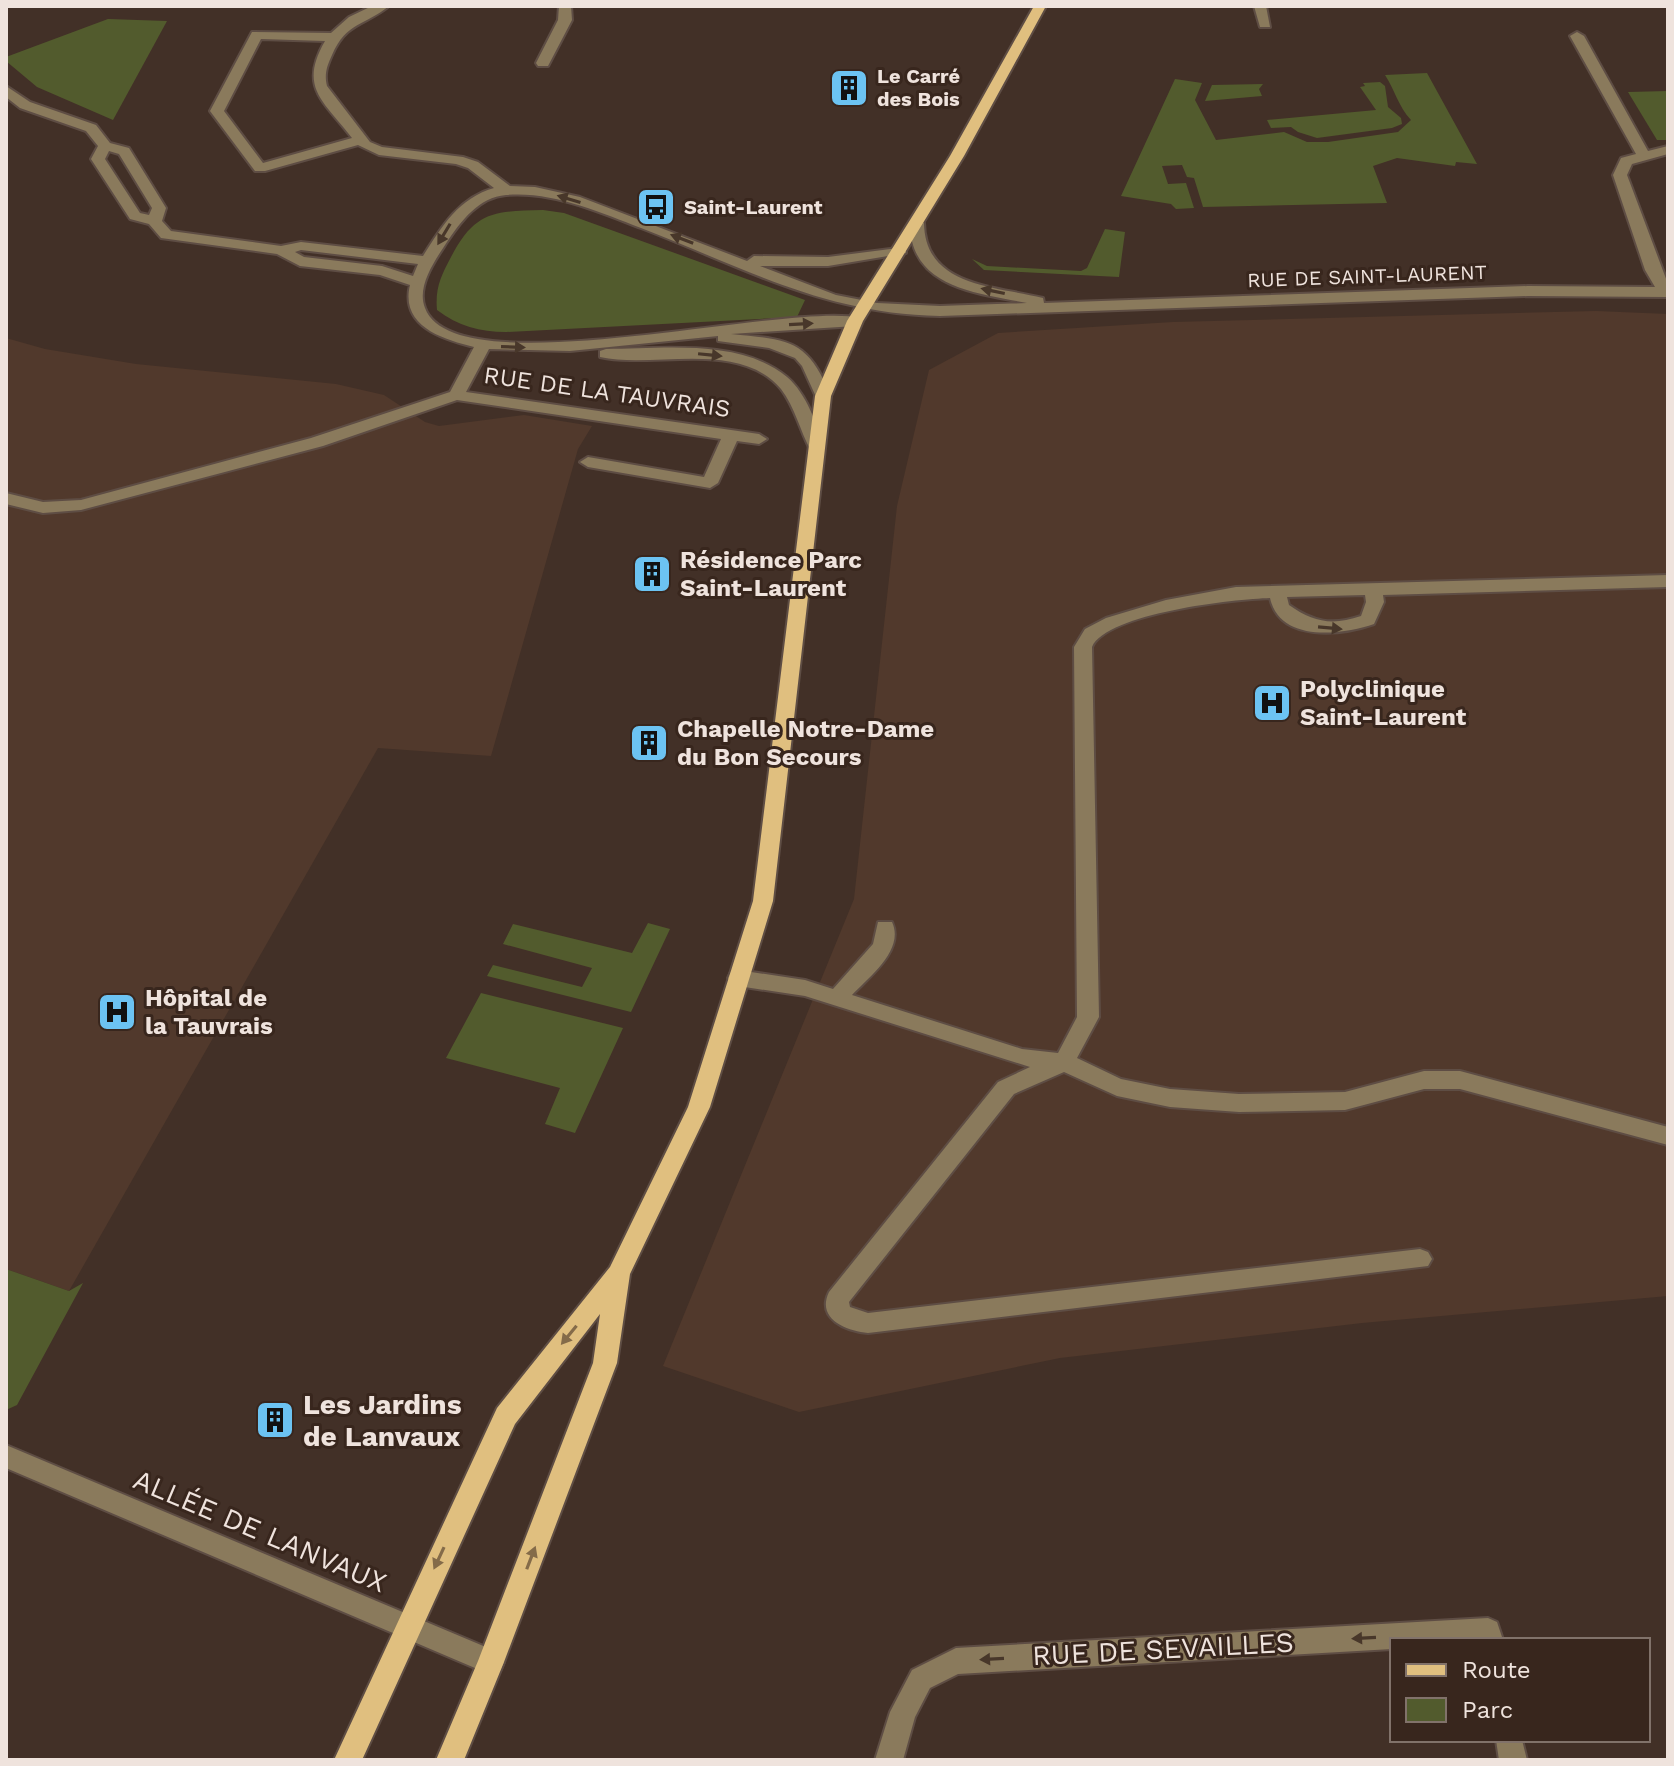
<svg xmlns="http://www.w3.org/2000/svg" width="1674" height="1766" viewBox="0 0 1674 1766" font-family="'Work Sans',sans-serif">
  <style>
    .built { fill: #51392c }
    .green { fill: #525b2d }
    .lines { fill: none; stroke-linecap: round; stroke-linejoin: round }
    .minor-casing { stroke: #5e4d44; stroke-width: 4 }
    .major-casing { stroke: #5e4d44; stroke-width: 4 }
    .minor { fill: #8a7a5c; fill-rule: evenodd }
    .major { fill: #e0bf7f; fill-rule: evenodd }
    .oneway { fill: #48372a }
    .oneway2 { fill: #846b49 }
    .labels { text-anchor: middle; dominant-baseline: central; stroke-width: 6; stroke-linejoin: round; paint-order: stroke }
    .far-poi-label { font-size: 20px; font-weight: bold; fill: #efe3dd; stroke: #38261d; text-anchor: start }
    .far-street-label { font-size: 20px; fill: #efe3dd; stroke: #38261d }
    .street-label { font-size: 24px; fill: #efe3dd; stroke: #38261d }
    .poi-label { font-size: 24px; font-weight: bold; fill: #efe3dd; stroke: #38261d; text-anchor: start }
    .near-poi-label { font-size: 28px; font-weight: bold; fill: #efe3dd; stroke: #38261d; text-anchor: start }
    .near-street-label { font-size: 28px; fill: #efe3dd; stroke: #38261d }
  </style>
  <rect width="100%" height="100%" fill="#423027"/>
  <g class="built">
    <polygon points="1596,311 1668,314 1668,1296 1362,1323 1060,1358 799,1412 663,1366 854,899 897,506 929,370 998,333 1173,322"/>
    <polygon points="6,338 45,349 136,364 336,384 384,395 425,422 439,426 524,415 592,426 578,449 491,756 378,748 69,1291 6,1269"/>
  </g>
  <g class="green">
    <polygon points="108,19 167,21 113,120 37,87 6,61 6,57"/>
    <path d="M1427,73L1477,164L1456,162L1455,166L1397,158L1373,166L1387,203L1203,207L1194,178L1187,177L1182,165L1162,166L1168,184L1186,183L1194,208L1176,209L1171,204L1121,196L1175,79L1202,83L1195,100L1216,140L1284,132L1307,142H1328L1398,132L1411,120C1398,106 1395,90 1385,75Z"/>
    <polygon points="1380,82 1385,86 1388,107 1401,118 1402,124 1392,128 1317,138 1298,132 1291,127 1271,128 1267,120 1376,110 1360,87 1365,86 1363,83"/>
    <polygon points="1263,84 1259,89 1262,96 1205,101 1212,85"/>
    <polygon points="1668,91 1668,140 1657,140 1628,92"/>
    <path d="M543,210L564,213L805,300L797,317L506,332C480,332 458,326 437,310C435,288 441,276 451,257C475,211 494,211 543,210Z"/>
    <polygon points="1105,229 1125,232 1119,277 984,270 972,259 987,266 1081,271 1087,268"/>
    <polygon points="648,923 670,929 631,1012 487,976 493,965 582,987 592,968 503,944 513,924 632,953"/>
    <polygon points="481,993 623,1028 575,1133 545,1124 560,1088 446,1058"/>
    <polygon points="6,1269 69,1291 83,1283 17,1405 6,1410"/>
  </g>
  <g class="lines">
    <defs>
      <g id="minor">
        <path d="M372,6H389C366,25 346,22 332,55C327,66 324,74 327,86L370,142L382,147L463,157L478,162L510,186L535,187L580,197L747,261L754,256L828,257L906,247V253L828,266H760L836,295L877,303L940,306L1027,303C977,293 910,288 910,223L917,219L924,223C925,287 995,286 1043,298L1044,303L1528,286L1655,287L1645,270L1613,175L1621,158L1636,154L1570,36L1577,32L1584,36L1648,151L1668,146V154L1632,164L1627,175L1668,284V297L1528,296L940,316C824,314 745,268 641,228C599,212 552,191 506,195C479,197 461,221 447,242C436,259 416,286 425,308C455,389 788,301 860,318V324L855,326L731,334C790,340 807,339 831,396L829,399H817L802,366L795,358L769,348L718,341V336L570,351L489,349L466,392L759,434L767,439L759,444L737,441L718,483L710,488L588,467L580,462L588,457L704,477L721,439L457,400L323,446L81,510L43,513L6,504V493L43,502L81,500L311,438L450,392L474,347C442,339 400,326 410,285L380,275L300,266L277,254L161,238L149,224L130,219L91,159L98,146L86,131L20,108L6,97V86L30,102L96,125L110,143L129,148L166,208L162,221L171,231L281,246L301,242L423,256C442,226 459,198 494,188L468,168L456,164L379,155L358,145L265,171H255L210,111L252,32L331,33L349,17ZM261,39L325,41C298,88 324,101 352,138L263,163L224,111ZM109,151L119,154L152,208L149,215L140,213L105,159ZM301,250L418,264L413,276L382,266L304,257L295,252Z"/>
        <polygon points="559,6 571,6 572,20 548,66 538,66 536,63 558,20"/>
        <polygon points="1254,6 1266,6 1270,27 1260,27"/>
        <path d="M606,349C662,349 740,338 787,377C807,394 816,424 825,447L823,451H811C800,431 795,407 781,389C739,339 654,369 600,357V351Z"/>
        <path d="M1668,575V587L1383,595L1384,602L1374,624C1342,635 1280,643 1270,598C1235,599 1107,613 1092,647L1099,1017L1077,1058L1121,1079L1170,1089L1239,1094L1345,1092L1424,1071H1460L1668,1127V1145L1460,1089H1424L1345,1110L1239,1112L1170,1107L1117,1096L1064,1072L1014,1094L849,1302L850,1307L868,1313L1420,1249L1428,1252L1432,1259L1428,1266L868,1333C846,1331 816,1319 829,1292L998,1082L1030,1067L805,996L738,986L731,984L728,978L731,972L738,970L805,980L833,989L873,944L878,922H892C905,950 869,977 852,995L1022,1049L1058,1053L1077,1017L1074,647L1085,629L1106,618L1166,600L1236,587ZM1365,595L1366,602L1361,616C1332,626 1313,622 1289,605L1287,597Z"/>
        <polygon points="6,1445 500,1653 504,1662 500,1671 491,1675 482,1671 6,1468"/>
        <polygon points="1488,1618 1497,1622 1503,1640 1392,1640 1392,1649 958,1674 930,1688 915,1717 903,1760 875,1760 890,1712 912,1670 956,1648"/>
        <polygon points="1496,1740 1522,1740 1527,1760 1499,1760"/>
      </g>
      <polygon id="major" points="1034,6 1046,6 964,156 863,321 831,396 773,901 710,1107 630,1274 617,1363 504,1662 464,1760 436,1760 478,1661 593,1363 600,1314 515,1424 362,1760 334,1760 497,1408 610,1267 688,1107 753,901 815,396 847,321 950,156"/>
    </defs>
    <use href="#minor" class="minor-casing"/>
    <use href="#major" class="major-casing"/>
    <use href="#minor" class="minor"/>
    <use href="#major" class="major"/>
  </g>
  <defs><path id="oneway-solid" d="M-6-.8H1V-3.2L6.5 0L1 3.2V.8H-6Z" transform="scale(2)"/></defs>
  <g class="oneway">
    <use href="#oneway-solid" transform="translate(569 199) rotate(-163)"/>
    <use href="#oneway-solid" transform="translate(444 234) rotate(121)"/>
    <use href="#oneway-solid" transform="translate(682 239) rotate(-159)"/>
    <use href="#oneway-solid" transform="translate(993 291) rotate(-168)"/>
    <use href="#oneway-solid" transform="translate(801 324) rotate(-3)"/>
    <use href="#oneway-solid" transform="translate(513 347) rotate(2)"/>
    <use href="#oneway-solid" transform="translate(710 355) rotate(6)"/>
    <use href="#oneway-solid" transform="translate(1330 628) rotate(5)"/>
    <use href="#oneway-solid" transform="translate(1364 1638) rotate(177)"/>
    <use href="#oneway-solid" transform="translate(992 1659) rotate(177)"/>
  </g>
  <g class="oneway2">
    <use href="#oneway-solid" transform="translate(569 1335) rotate(129)"/>
    <use href="#oneway-solid" transform="translate(439 1558) rotate(115)"/>
    <use href="#oneway-solid" transform="translate(531 1558) rotate(-69)"/>
  </g>
  <defs>
    <symbol id="building-square" viewBox="-11 -11 22 22"><rect x="-9" y="-9" width="18" height="18" rx="4" fill="#6cc3f2" stroke="#38261d"/><path d="M-4-6H4V6H1V3H-1V6H-4ZM-2.5-4.3h1.7v1.8h-1.7ZM.8-4.3h1.7v1.8H.8ZM-2.5-1h1.7V.8h-1.7ZM.8-1h1.7V.8H.8Z" fill="#111"/></symbol>
    <symbol id="bus-square" viewBox="-11 -11 22 22"><rect x="-9" y="-9" width="18" height="18" rx="4" fill="#6cc3f2" stroke="#38261d"/><path d="M-5-6H5V4H4V6H2V4H-2V6H-4V4H-5ZM-3.5-4V0h7V-4ZM-3.5 1.2v1.5H-2V1.2ZM2 1.2v1.5H3.5V1.2Z" fill="#111"/></symbol>
    <symbol id="hospital-square" viewBox="-11 -11 22 22"><rect x="-9" y="-9" width="18" height="18" rx="4" fill="#6cc3f2" stroke="#38261d"/><path d="M-5-5h3v3.5h4V-5h3V5h-3V1.5h-4V5h-3Z" fill="#111"/></symbol>
  </defs>
  <g fill-rule="evenodd">
    <use href="#building-square" x="827" y="66" width="44" height="44"/>
    <use href="#bus-square" x="634" y="185" width="44" height="44"/>
    <use href="#building-square" x="630" y="552" width="44" height="44"/>
    <use href="#hospital-square" x="1250" y="681" width="44" height="44"/>
    <use href="#building-square" x="627" y="721" width="44" height="44"/>
    <use href="#hospital-square" x="95" y="990" width="44" height="44"/>
    <use href="#building-square" x="253" y="1398" width="44" height="44"/>
  </g>
  <g class="labels">
    <g class="far-poi-label">
      <text x="877" y="76">Le Carré<tspan x="877" dy="23">des Bois</tspan></text>
      <text x="684" y="207">Saint-Laurent</text>
    </g>
    <g class="far-street-label">
      <text transform="translate(1367 276) rotate(-2)">RUE DE SAINT-LAURENT</text>
    </g>
    <g class="street-label">
      <text transform="translate(607 392) rotate(8)">RUE DE LA TAUVRAIS</text>
    </g>
    <g class="poi-label">
      <text x="680" y="560">Résidence Parc<tspan x="680" dy="28">Saint-Laurent</tspan></text>
      <text x="1300" y="689">Polyclinique<tspan x="1300" dy="28">Saint-Laurent</tspan></text>
      <text x="677" y="729">Chapelle Notre-Dame<tspan x="677" dy="28">du Bon Secours</tspan></text>
      <text x="145" y="998">Hôpital de<tspan x="145" dy="28">la Tauvrais</tspan></text>
    </g>
    <g class="near-poi-label">
      <text x="303" y="1404">Les Jardins<tspan x="303" dy="32">de Lanvaux</tspan></text>
    </g>
    <g class="near-street-label">
      <text transform="translate(260 1531) rotate(23)">ALLÉE DE LANVAUX</text>
      <text transform="translate(1163 1649) rotate(-3)">RUE DE SEVAILLES</text>
    </g>
  </g>
  <rect width="1674" height="1766" fill="none" stroke="#efe3dd" stroke-width="16"/>
  <rect x="1390" y="1638" width="260" height="104" fill="#38261d" stroke="#81726a" stroke-width="2"/>
  <rect x="1406" y="1664" width="40" height="12" fill="#e0bf7f" stroke="#81726a" stroke-width="2"/>
  <text x="1462" y="1678" font-size="24" fill="#efe3dd">Route</text>
  <rect x="1406" y="1698" width="40" height="24" fill="#525b2d" stroke="#81726a" stroke-width="2"/>
  <text x="1462" y="1718" font-size="24" fill="#efe3dd">Parc</text>
</svg>
